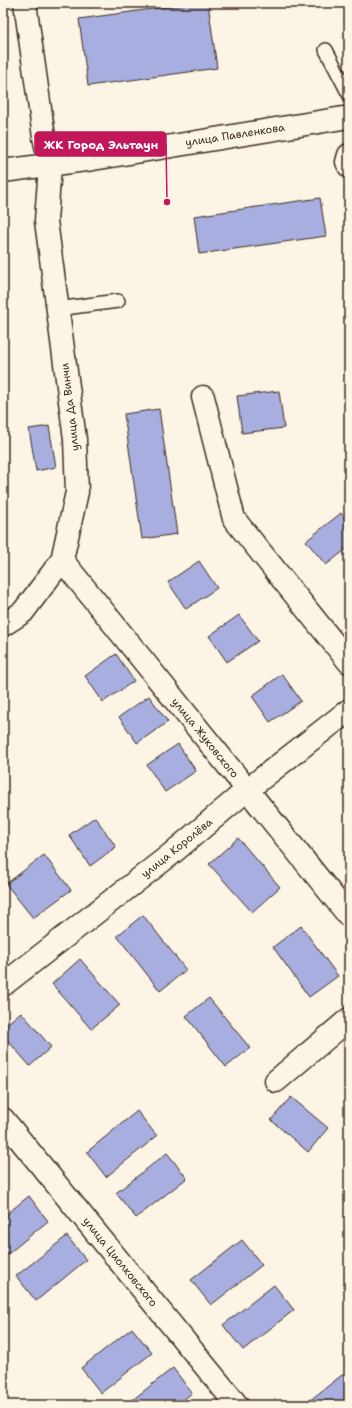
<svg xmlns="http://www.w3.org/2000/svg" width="352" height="1408" viewBox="0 0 352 1408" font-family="'Shantell Sans',sans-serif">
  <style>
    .building { fill: #a8afe0; stroke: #3b2a1e }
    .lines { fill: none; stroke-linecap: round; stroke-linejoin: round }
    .lane-casing { stroke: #3b2a1e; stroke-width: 16 }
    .street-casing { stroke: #3b2a1e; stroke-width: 25 }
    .lane { stroke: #fcf5e5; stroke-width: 13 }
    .street { stroke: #fcf5e5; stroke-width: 22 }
    .labels { text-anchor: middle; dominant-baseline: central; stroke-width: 3; stroke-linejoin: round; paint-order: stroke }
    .street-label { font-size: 11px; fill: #3b2a1e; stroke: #fcf5e5 }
    .leader { fill: none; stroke: #c2185b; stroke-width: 1.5 }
    .callout-dot { fill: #c2185b; stroke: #fcf5e5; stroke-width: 1.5 }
    .callout { fill: #c2185b; stroke: #c2185b; stroke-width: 1.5 }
    .callout-label { font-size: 12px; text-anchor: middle; font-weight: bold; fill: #fff }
  </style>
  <rect width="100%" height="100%" fill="#fcf5e5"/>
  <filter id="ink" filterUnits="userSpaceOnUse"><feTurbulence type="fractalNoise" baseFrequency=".025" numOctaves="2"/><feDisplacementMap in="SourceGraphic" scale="8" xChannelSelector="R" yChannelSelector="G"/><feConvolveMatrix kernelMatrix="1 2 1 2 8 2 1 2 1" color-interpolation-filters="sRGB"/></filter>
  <g filter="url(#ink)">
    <g class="building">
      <polygon points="196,3 208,3 217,68 88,86 79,19"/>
      <polygon points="320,198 326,236 199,254 194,216"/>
      <polygon points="279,391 284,428 242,433 237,396"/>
      <polygon points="159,409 177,534 142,539 124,414"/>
      <polygon points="49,426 56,467 36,471 29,429"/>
      <polygon points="341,513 349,524 349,547 326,565 306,541"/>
      <polygon points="199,561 217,588 186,609 168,582"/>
      <polygon points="239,615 258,641 227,662 209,636"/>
      <polygon points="116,654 134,681 103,702 85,676"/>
      <polygon points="282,674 301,701 270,722 252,696"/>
      <polygon points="149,696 168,722 137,743 119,717"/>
      <polygon points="178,744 196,771 165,792 147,765"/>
      <polygon points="95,817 116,847 90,866 69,835"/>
      <polygon points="238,838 280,887 252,912 209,864"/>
      <polygon points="44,855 71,890 33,918 6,884"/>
      <polygon points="143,915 186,970 160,991 117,936"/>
      <polygon points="301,926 338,976 309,997 273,947"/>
      <polygon points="80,959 120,1005 91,1029 52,984"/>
      <polygon points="209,998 250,1048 226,1067 186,1016"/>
      <polygon points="21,1012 51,1047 30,1066 3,1035 3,1027"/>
      <polygon points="291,1097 328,1128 308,1152 271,1120"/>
      <polygon points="137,1111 157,1136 106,1177 87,1152"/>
      <polygon points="167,1153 187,1178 136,1218 116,1193"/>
      <polygon points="29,1196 48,1221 3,1258 3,1217"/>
      <polygon points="67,1236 86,1260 36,1301 16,1276"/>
      <polygon points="242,1240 262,1265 211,1305 191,1280"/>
      <polygon points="274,1285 294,1310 243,1350 223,1325"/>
      <polygon points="132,1328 152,1353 101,1393 81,1368"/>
      <polygon points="173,1368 192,1393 177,1405 126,1405"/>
      <polygon points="347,1371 349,1374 349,1405 304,1405"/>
    </g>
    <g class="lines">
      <defs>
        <g id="lane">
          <polyline points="326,50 349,94"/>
          <polyline points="57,309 118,301"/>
        </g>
        <g id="street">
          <polyline points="349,155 347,162 349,166"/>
          <polyline points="3,171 93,159 349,117"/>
          <polyline points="203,397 234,519 349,662"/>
          <polyline points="62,560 349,916"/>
          <polyline points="3,625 23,612 62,560 77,492 75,439 46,221 50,165 44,137 25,3"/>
          <polyline points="3,985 170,855 247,790 349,710"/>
          <polyline points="276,1081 349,1019"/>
          <polyline points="3,1119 237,1405"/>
        </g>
      </defs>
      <use href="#lane" class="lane-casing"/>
      <use href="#street" class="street-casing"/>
      <use href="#lane" class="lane"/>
      <use href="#street" class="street"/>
    </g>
  </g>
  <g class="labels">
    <g class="street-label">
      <text transform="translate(235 135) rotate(-9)">улица Павленкова</text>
      <text transform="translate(70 407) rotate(-97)">улица Да Винчи</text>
      <text transform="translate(205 738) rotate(51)">улица Жуковского</text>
      <text transform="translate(177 848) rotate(-39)">улица Королёва</text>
      <text transform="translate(120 1262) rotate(51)">улица Циолковского</text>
    </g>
  </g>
  <path class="leader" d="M167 202L166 144"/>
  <circle class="callout-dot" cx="167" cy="202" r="4"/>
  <rect class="callout" x="35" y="132" width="131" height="24" rx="4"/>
  <g class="callout-label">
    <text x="101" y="149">ЖК Город Эльтаун</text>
  </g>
  <rect width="352" height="1408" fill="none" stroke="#fcf5e5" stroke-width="16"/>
  <rect x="8" y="8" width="336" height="1392" fill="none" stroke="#3b2a1e" stroke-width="1.5" filter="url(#ink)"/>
</svg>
